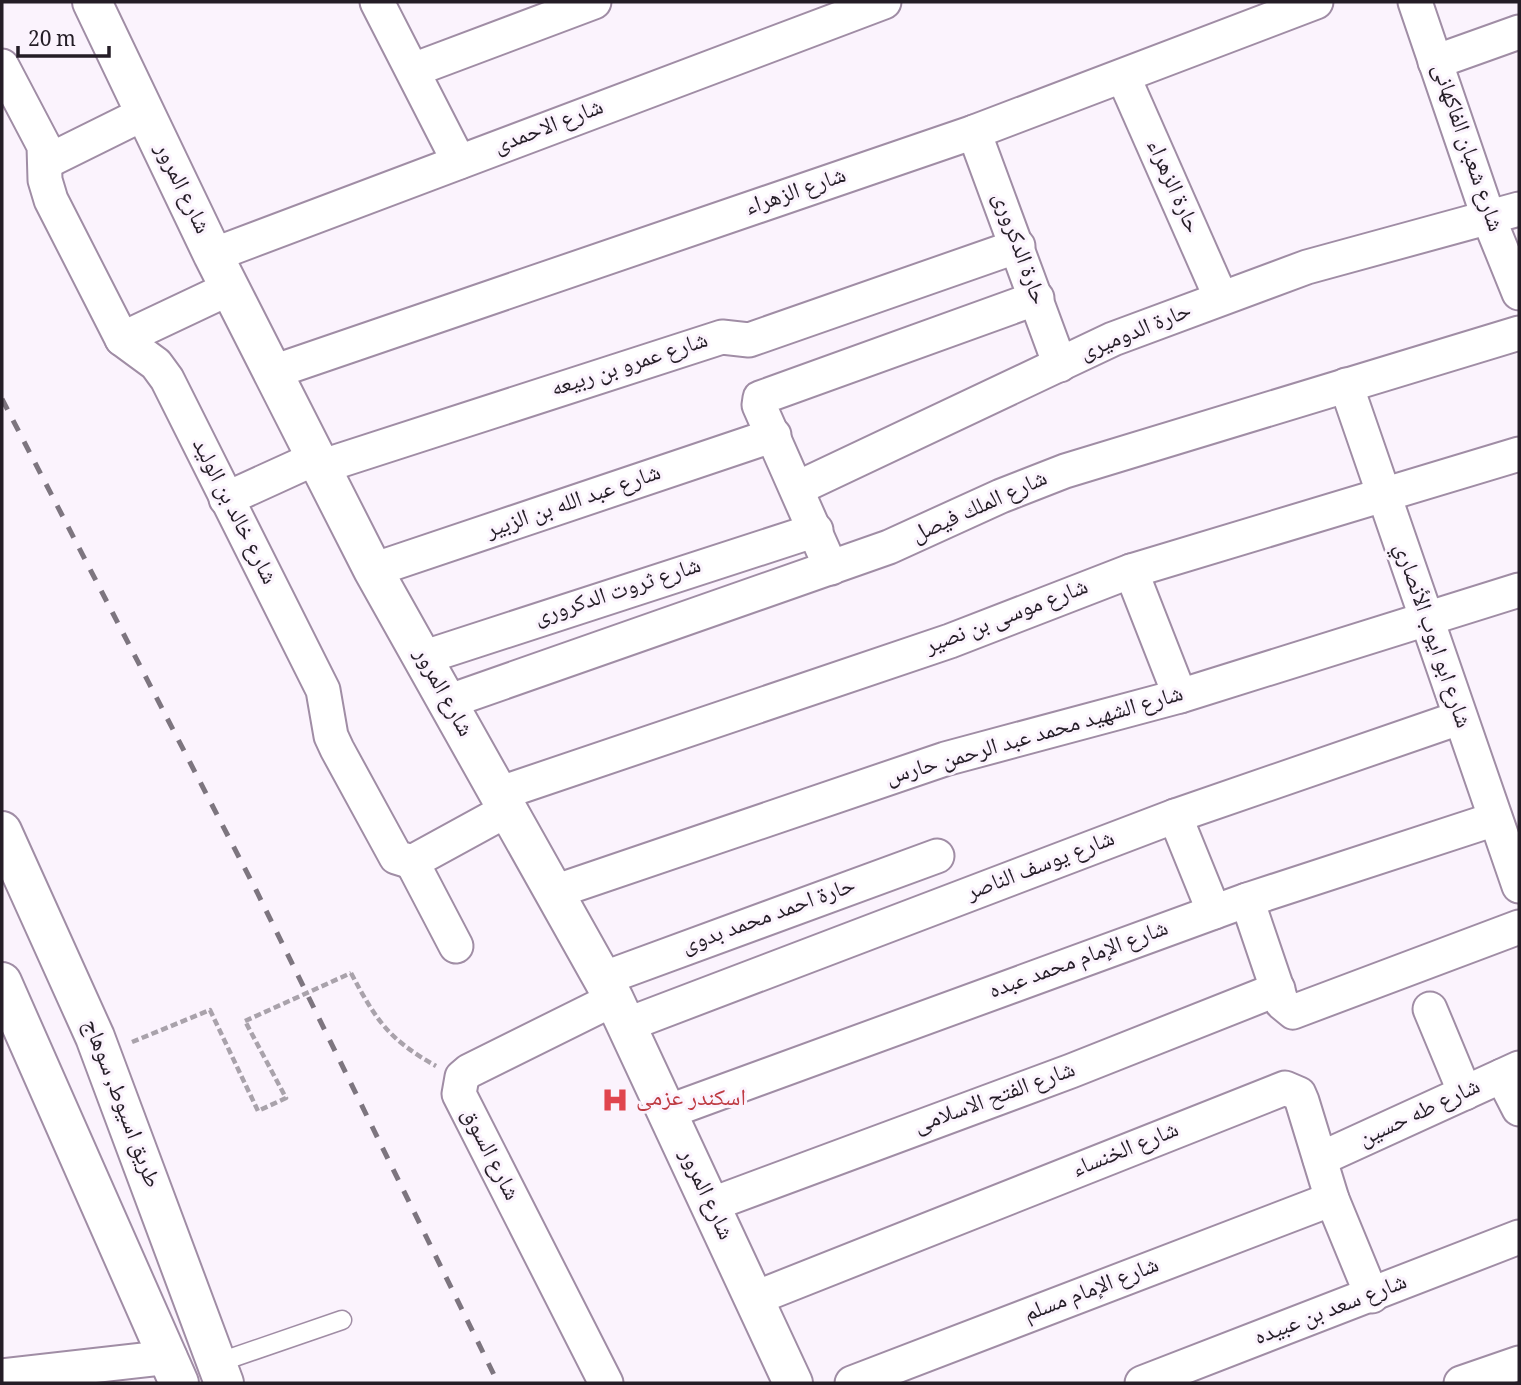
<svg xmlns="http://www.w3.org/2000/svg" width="1521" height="1385" viewBox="0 0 1521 1385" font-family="Georgia,'Noto Naskh Arabic',serif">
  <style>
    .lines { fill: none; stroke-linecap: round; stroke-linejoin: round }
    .lane-casing { stroke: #a08da5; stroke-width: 21 }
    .street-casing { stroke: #a08da5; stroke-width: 37 }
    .secondary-casing { stroke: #a08da5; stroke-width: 42 }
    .primary-casing { stroke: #a08da5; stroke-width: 42 }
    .path { stroke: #a9a2ab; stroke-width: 4.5; stroke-dasharray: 7 3.5; stroke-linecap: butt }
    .lane { stroke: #fff; stroke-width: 18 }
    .street { stroke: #fff; stroke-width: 33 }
    .secondary { stroke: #fff; stroke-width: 38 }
    .primary { stroke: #fff; stroke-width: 38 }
    .rail { stroke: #7d757f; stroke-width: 5; stroke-dasharray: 12 12; stroke-linecap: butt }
    .path-bridge { stroke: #a9a2ab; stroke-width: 4.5; stroke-dasharray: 7 3.5; stroke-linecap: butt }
    .labels { text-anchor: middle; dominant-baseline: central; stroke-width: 6; stroke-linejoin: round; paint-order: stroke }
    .street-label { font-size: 23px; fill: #241d26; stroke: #fbf3fd }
    .health-label { font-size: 23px; fill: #be3a42; stroke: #fbf3fd; text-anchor: start }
  </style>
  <rect width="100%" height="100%" fill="#fbf3fd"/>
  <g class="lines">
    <defs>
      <polyline id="lane" points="217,1363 342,1320"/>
      <g id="street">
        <polyline points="377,2 459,162"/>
        <polyline points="1415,2 1489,219 1519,293"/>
        <polyline points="1435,62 1519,32"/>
        <polyline points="2,66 44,146 45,180 51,200 122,339 156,364 167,379 323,690 331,736 337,749 396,857 412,862 507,810"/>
        <polyline points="413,70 594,2"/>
        <polyline points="1123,76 1221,298"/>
        <polyline points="974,132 1060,365"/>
        <polyline points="46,162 145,113"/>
        <polyline points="213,255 884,2"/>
        <polyline points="122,339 230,288"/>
        <polyline points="273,372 974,132 1316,2"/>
        <polyline points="1346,385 1519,886"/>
        <polyline points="320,467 722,337 749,340 1018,246"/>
        <polyline points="798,488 1113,339 1307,267 1519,209"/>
        <polyline points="226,499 316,458"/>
        <polyline points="831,568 759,405 760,398 1037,298"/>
        <polyline points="373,570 774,435"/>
        <polyline points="1131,571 1180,696"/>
        <polyline points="422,658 816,530"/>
        <polyline points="447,702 889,547 1001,496 1065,471 1519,333"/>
        <polyline points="498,794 950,641 1131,571 1519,454"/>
        <polyline points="1175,816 1214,912"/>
        <polyline points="412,862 456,946"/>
        <polyline points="554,892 945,759 1180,696 1519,590"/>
        <polyline points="1247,900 1282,1003 1293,1012 1519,927"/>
        <polyline points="602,979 937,856"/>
        <polyline points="1430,1009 1465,1093"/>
        <polyline points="626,1025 1175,816 1459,718"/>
        <polyline points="1502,1076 1519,1109"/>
        <polyline points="667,1112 1247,900 1495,819"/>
        <polyline points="1320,1159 1519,1068"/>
        <polyline points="710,1205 1071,1071 1278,989"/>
        <polyline points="753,1299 1285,1088 1299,1094 1302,1101 1332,1199 1372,1296"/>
        <polyline points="2,1376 170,1357"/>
        <polyline points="606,1383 459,1094 462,1077 469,1071 614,999"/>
        <polyline points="852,1383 1332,1199"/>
        <polyline points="1142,1383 1519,1237"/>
        <polyline points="1461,1383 1519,1363"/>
      </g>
      <polyline id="secondary" points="92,2 213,255 373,570 614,999 793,1383"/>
      <g id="primary">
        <polyline points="2,831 95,1037 224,1383"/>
        <polyline points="2,982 179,1383"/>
      </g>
    </defs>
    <use href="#lane" class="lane-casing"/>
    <use href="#street" class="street-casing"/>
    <use href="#secondary" class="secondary-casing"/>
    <use href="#primary" class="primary-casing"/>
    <g class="path">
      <path d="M351,973C376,1020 388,1039 436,1066"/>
      <polyline points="132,1042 210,1010 258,1111 286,1098 245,1021"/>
    </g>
    <use href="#lane" class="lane"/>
    <use href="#street" class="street"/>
    <use href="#secondary" class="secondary"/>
    <use href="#primary" class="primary"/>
    <polyline class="rail" points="2,399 256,890 498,1383"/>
    <polyline class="path-bridge" points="245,1021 351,973"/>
  </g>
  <defs>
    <symbol id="hospital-bare" viewBox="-9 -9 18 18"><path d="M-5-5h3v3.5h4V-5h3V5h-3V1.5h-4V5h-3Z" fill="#e0444e" stroke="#fbf3fd" stroke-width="2.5" paint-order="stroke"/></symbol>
  </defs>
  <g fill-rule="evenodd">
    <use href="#hospital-bare" x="596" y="1081" width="38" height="38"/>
  </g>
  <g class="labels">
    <g class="street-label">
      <text transform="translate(549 128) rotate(-21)">شارع الاحمدى</text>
      <text transform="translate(1466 148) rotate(71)">شارع شعبان الفاكهانى</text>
      <text transform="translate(1172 187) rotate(66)">حارة الزهراء</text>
      <text transform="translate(181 189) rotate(64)">شارع المرور</text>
      <text transform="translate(796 193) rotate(-19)">شارع الزهراء</text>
      <text transform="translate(1018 249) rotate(70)">حارة الدكرورى</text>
      <text transform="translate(1136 333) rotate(-22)">حارة الدوميرى</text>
      <text transform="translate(630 366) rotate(-18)">شارع عمرو بن ربيعه</text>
      <text transform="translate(574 503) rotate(-19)">شارع عبد الله بن الزبير</text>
      <text transform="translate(980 508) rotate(-24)">شارع الملك فيصل</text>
      <text transform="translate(233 512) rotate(63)">شارع خالد بن الوليد</text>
      <text transform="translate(618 593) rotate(-18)">شارع ثروت الدكرورى</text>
      <text transform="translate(1007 618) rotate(-21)">شارع موسى بن نصير</text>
      <text transform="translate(1431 636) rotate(71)">شارع ابو ايوب الأنصاري</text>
      <text transform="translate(442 693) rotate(61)">شارع المرور</text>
      <text transform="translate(1035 737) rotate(-16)">شارع الشهيد محمد عبد الرحمن حارس</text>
      <text transform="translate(1041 867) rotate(-21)">شارع يوسف الناصر</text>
      <text transform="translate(769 917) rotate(-20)">حارة احمد محمد بدوى</text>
      <text transform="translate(1079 961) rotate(-20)">شارع الإمام محمد عبده</text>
      <text transform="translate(995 1099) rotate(-20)">شارع الفتح الاسلامى</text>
      <text transform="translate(120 1104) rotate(69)">طريق اسيوط, سوهاج</text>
      <text transform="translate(1420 1114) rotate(-25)">شارع طه حسين</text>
      <text transform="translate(1126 1151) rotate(-22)">شارع الخنساء</text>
      <text transform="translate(489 1155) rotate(63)">شارع السوق</text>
      <text transform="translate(705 1195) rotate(65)">شارع المرور</text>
      <text transform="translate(1092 1291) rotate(-21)">شارع الإمام مسلم</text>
      <text transform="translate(1331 1311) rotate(-21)">شارع سعد بن عبيده</text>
    </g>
    <g class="health-label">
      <text x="636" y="1100">اسكندر عزمى</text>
    </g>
  </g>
  <rect width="1521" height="1385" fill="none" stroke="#241d26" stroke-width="7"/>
  <path d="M18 46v10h91v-10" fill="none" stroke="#241d26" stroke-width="3.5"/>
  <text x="28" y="46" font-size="21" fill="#241d26" stroke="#fbf3fd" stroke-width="5" paint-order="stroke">20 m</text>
</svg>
